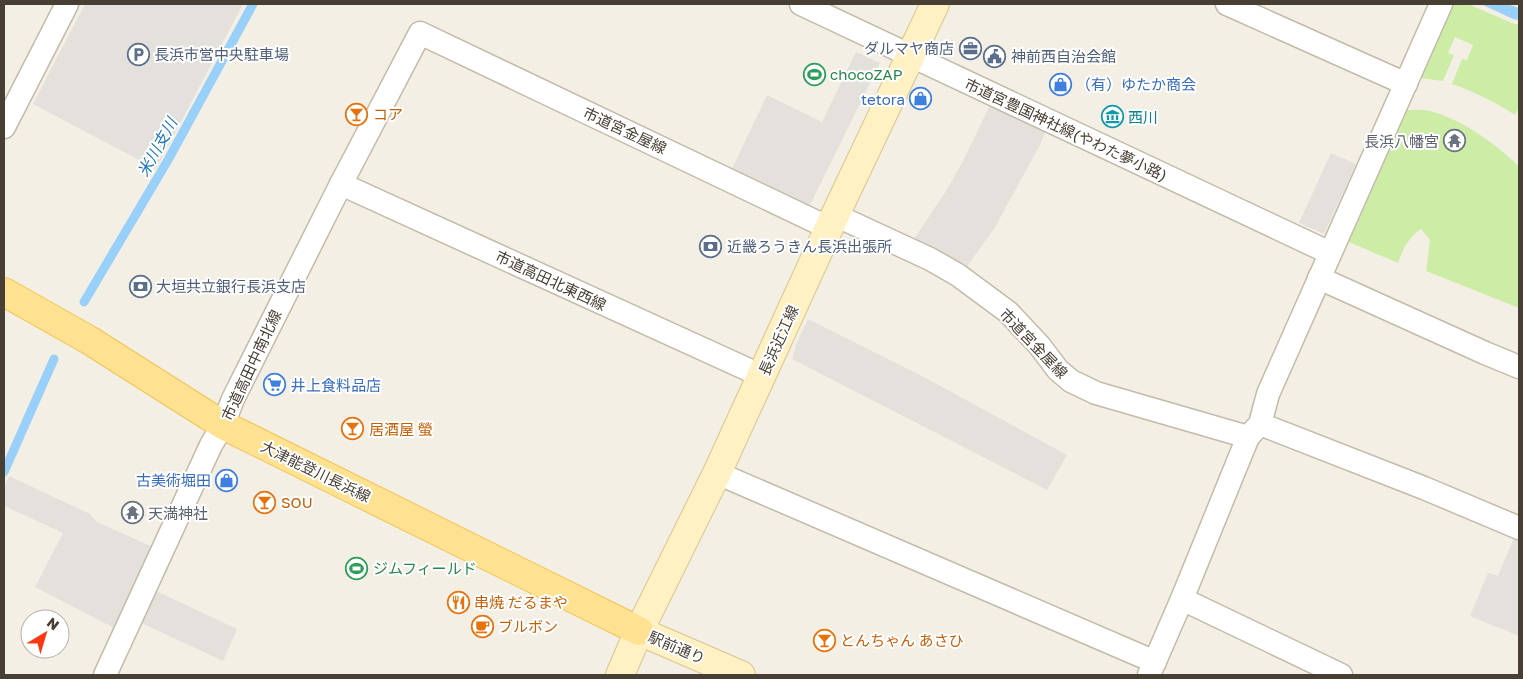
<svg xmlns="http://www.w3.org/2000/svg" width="1523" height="679" viewBox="0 0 1523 679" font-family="'Golos Text','Noto Sans JP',sans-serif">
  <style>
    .green { fill: #cdeda7 }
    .parking { fill: #e4e1dd }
    .water { fill: #98d0f9 }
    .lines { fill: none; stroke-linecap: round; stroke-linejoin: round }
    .stream { stroke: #98d0f9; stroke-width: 9 }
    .street-casing { stroke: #c3baa8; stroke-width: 25 }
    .secondary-casing { stroke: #d9c68e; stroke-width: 30 }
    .primary-casing { stroke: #f1c554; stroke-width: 30 }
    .street { stroke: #fff; stroke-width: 22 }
    .secondary { stroke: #fff1c3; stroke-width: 28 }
    .primary { stroke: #ffe192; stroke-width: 28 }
    .labels { text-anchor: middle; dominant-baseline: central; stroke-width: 4; stroke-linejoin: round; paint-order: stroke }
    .service-label { font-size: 15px; fill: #4e5e75; stroke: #fff; text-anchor: start }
    .leisure-label { font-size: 15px; fill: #27864d; stroke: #fff; text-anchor: start }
    .shop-label { font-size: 15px; fill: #366cbe; stroke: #fff; text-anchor: start }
    .food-label { font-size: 15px; fill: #c56008; stroke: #fff; text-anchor: start }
    .culture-label { font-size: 15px; fill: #0d838f; stroke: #fff; text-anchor: start }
    .street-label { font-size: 15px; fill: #473f33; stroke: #fff }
    .worship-label { font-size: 15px; fill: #5b616d; stroke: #fff; text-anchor: end }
    .water-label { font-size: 16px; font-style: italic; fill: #2079bf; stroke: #fff }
  </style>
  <rect width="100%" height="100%" fill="#f4efe4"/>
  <g class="green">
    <path d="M1454,4H1468L1512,23L1519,25V107L1515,115C1495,102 1475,92 1452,84L1462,59L1467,60L1473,45L1455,37L1448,53L1454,55L1443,81L1420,78Z"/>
    <path d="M1407,110C1414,110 1423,109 1430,111C1462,119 1495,144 1519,166V308L1426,271L1430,240L1421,229C1408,238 1403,249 1398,263L1349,242Z"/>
  </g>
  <g class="parking">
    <polygon points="85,4 243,4 156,169 33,104"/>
    <polygon points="856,52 880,63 809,207 732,169 767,95 822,122"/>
    <polygon points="990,105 1046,130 1040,145 994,229 963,272 912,242 946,191 964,159"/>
    <polygon points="1331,153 1356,164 1324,234 1299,223"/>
    <polygon points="808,319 920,375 1067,455 1047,490 792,359 796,344"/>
    <polygon points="9,476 90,514 97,522 155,548 116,629 35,587 63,533 4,506 4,488"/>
    <polygon points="1516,533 1519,534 1519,636 1470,616 1488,573 1498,576"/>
    <polygon points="154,590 237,629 223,661 139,622"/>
  </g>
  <polygon class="water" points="1481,4 1507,4 1519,8 1519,20 1513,19"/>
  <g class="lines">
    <g class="stream">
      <polyline points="84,302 168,160 253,4"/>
      <polyline points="4,472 54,359"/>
    </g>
    <defs>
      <g id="street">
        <polyline points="801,4 1330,253"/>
        <polyline points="1227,4 1406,84"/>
        <polyline points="4,127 67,4"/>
        <polyline points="341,184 762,376"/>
        <polyline points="835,215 930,259 958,275 1008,312 1039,345 1058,370 1071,381 1096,393 1248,437"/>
        <polyline points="1319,278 1485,353 1519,367"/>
        <polyline points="1260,424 1424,488 1519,528"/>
        <polyline points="717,473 1155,662"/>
        <polyline points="1182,599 1341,675"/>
        <polyline points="105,675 211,445 223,425 233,399 341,184 420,33 829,228"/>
        <polyline points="1149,675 1182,599 1248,437 1260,424 1268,394 1441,4"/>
      </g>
      <g id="secondary">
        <polyline points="639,631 741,675"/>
        <polyline points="620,675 639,631 717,473 829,228 935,4"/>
      </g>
      <polyline id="primary" points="4,292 89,340 223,425 639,631"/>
    </defs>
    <use href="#street" class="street-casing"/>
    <use href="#secondary" class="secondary-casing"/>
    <use href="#primary" class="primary-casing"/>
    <use href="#street" class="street"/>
    <use href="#secondary" class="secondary"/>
    <use href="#primary" class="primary"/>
  </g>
  <defs>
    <symbol id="office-ring" viewBox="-11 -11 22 22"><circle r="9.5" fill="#fff" stroke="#5c6f8a" stroke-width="1.5"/><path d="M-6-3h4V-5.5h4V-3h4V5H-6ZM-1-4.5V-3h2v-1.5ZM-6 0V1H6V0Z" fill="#5c6f8a"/></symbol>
    <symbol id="parking-ring" viewBox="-11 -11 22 22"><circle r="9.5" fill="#fff" stroke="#5c6f8a" stroke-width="1.5"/><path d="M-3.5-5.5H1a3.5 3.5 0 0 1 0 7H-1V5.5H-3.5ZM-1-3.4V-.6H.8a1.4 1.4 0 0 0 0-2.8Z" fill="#5c6f8a"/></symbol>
    <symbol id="civic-ring" viewBox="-11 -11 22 22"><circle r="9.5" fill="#fff" stroke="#5c6f8a" stroke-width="1.5"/><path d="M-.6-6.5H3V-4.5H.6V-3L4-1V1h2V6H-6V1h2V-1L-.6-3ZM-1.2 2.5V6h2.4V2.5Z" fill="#5c6f8a"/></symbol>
    <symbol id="stadium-ring" viewBox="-11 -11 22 22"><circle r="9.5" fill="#fff" stroke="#2e9e5b" stroke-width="1.5"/><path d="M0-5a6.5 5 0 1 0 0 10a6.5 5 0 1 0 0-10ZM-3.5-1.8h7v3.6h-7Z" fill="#2e9e5b"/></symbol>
    <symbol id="shop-ring" viewBox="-11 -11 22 22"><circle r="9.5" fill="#fff" stroke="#3f7fe0" stroke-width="1.5"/><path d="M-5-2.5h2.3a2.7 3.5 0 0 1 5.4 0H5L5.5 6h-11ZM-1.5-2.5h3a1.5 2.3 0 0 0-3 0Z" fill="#3f7fe0"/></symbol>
    <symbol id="bar-ring" viewBox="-11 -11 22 22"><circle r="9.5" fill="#fff" stroke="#e8710a" stroke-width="1.5"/><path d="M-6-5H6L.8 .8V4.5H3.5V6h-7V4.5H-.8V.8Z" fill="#e8710a"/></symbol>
    <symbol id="museum-ring" viewBox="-11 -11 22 22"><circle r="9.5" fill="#fff" stroke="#0f9aa8" stroke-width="1.5"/><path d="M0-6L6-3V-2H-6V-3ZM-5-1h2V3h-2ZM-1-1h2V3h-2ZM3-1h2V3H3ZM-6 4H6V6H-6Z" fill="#0f9aa8"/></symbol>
    <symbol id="temple-ring" viewBox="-11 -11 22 22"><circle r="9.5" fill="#fff" stroke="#6b7280" stroke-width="1.5"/><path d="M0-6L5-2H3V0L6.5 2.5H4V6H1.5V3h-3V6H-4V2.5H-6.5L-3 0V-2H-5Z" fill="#6b7280"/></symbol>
    <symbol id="bank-ring" viewBox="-11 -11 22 22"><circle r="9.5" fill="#fff" stroke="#5c6f8a" stroke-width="1.5"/><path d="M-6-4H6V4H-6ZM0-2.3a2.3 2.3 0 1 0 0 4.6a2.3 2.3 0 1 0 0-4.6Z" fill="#5c6f8a"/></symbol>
    <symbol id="supermarket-ring" viewBox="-11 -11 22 22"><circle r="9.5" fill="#fff" stroke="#3f7fe0" stroke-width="1.5"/><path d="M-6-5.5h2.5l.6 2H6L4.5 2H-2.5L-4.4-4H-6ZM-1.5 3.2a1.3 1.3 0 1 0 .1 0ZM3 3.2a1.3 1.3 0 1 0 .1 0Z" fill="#3f7fe0"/></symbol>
    <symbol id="restaurant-ring" viewBox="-11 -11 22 22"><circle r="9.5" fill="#fff" stroke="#e8710a" stroke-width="1.5"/><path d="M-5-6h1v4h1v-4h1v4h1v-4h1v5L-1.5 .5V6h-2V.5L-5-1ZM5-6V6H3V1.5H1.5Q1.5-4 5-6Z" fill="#e8710a"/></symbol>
    <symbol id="cafe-ring" viewBox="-11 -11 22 22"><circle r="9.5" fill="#fff" stroke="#e8710a" stroke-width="1.5"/><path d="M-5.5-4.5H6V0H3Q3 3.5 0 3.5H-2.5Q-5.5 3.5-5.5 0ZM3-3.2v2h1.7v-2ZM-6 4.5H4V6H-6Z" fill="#e8710a"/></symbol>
  </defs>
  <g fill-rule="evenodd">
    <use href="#office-ring" x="958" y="36" width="25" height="25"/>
    <use href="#parking-ring" x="126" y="42" width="25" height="25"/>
    <use href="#civic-ring" x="982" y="44" width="25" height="25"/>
    <use href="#stadium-ring" x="802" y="62" width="25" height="25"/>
    <use href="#shop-ring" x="1048" y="72" width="25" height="25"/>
    <use href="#shop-ring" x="908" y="86" width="25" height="25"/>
    <use href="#bar-ring" x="344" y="102" width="25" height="25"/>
    <use href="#museum-ring" x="1100" y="104" width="25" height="25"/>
    <use href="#temple-ring" x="1442" y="128" width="25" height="25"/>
    <use href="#bank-ring" x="698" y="234" width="25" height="25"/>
    <use href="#bank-ring" x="128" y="274" width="25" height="25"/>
    <use href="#supermarket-ring" x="262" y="372" width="25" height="25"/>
    <use href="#bar-ring" x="340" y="416" width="25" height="25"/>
    <use href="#shop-ring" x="214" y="468" width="25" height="25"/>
    <use href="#bar-ring" x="252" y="490" width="25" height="25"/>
    <use href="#temple-ring" x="120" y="500" width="25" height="25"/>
    <use href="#stadium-ring" x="344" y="556" width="25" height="25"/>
    <use href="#restaurant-ring" x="446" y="590" width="25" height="25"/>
    <use href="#cafe-ring" x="470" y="614" width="25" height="25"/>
    <use href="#bar-ring" x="812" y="628" width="25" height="25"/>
  </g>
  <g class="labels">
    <g class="service-label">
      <text x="954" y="48" text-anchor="end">ダルマヤ商店</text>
      <text x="154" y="54">長浜市営中央駐車場</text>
      <text x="1011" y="56">神前西自治会館</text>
      <text x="727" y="246">近畿ろうきん長浜出張所</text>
      <text x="156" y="286">大垣共立銀行長浜支店</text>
    </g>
    <g class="leisure-label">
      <text x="830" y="74">chocoZAP</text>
      <text x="373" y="568">ジムフィールド</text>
    </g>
    <g class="shop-label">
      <text x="1076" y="84">（有）ゆたか商会</text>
      <text x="905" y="99" text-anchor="end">tetora</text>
      <text x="291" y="385">井上食料品店</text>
      <text x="211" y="480" text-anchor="end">古美術堀田</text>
    </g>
    <g class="food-label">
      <text x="373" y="114">コア</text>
      <text x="369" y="429">居酒屋 螢</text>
      <text x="281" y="502">SOU</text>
      <text x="474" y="602">串焼 だるまや</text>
      <text x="498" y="626">ブルボン</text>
      <text x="840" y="640">とんちゃん あさひ</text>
    </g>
    <g class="culture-label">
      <text x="1128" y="117">西川</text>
    </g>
    <g class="street-label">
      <text transform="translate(1066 129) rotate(25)">市道宮豊国神社線(やわた夢小路)</text>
      <text transform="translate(625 130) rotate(25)">市道宮金屋線</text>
      <text transform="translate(551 280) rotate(25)">市道高田北東西線</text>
      <text transform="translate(778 340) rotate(-66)">長浜近江線</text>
      <text transform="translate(1034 343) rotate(46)">市道宮金屋線</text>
      <text transform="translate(251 365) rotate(-65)">市道高田中南北線</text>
      <text transform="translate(316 471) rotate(26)">大津能登川長浜線</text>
      <text transform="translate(677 647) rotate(23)">駅前通り</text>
    </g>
    <g class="worship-label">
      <text x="1439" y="141">長浜八幡宮</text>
      <text x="148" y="513" text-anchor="start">天満神社</text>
    </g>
    <g class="water-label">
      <text transform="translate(157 147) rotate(-61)">米川支川</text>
    </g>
  </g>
  <rect width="1523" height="679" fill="none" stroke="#473f33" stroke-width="10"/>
  <g transform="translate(45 634) rotate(38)"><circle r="24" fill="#ffffff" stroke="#b5b2ad"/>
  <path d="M0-4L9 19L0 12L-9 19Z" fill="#ff3710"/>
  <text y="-8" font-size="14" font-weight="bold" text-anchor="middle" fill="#473f33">N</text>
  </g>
</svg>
